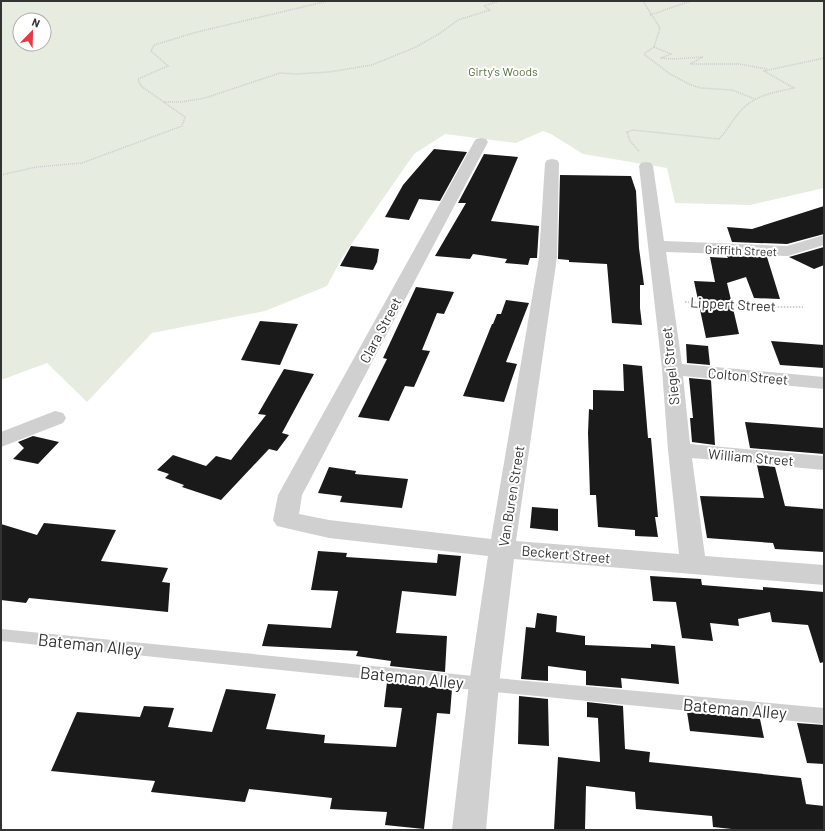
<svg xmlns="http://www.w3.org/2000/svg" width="825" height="831" viewBox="0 0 825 831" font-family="Barlow,sans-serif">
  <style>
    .green { fill: #e6ecdf; fill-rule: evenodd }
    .building { fill: #1a1a1a }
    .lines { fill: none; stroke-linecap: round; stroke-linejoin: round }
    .path-far1 { stroke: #cdcdcd; stroke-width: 1.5; stroke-dasharray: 1 1; stroke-linecap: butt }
    .path { stroke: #cdcdcd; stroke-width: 2; stroke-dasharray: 1.5 1.5; stroke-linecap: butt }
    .service { fill: #d0d0d0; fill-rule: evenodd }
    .minor { fill: #d0d0d0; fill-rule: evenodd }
    .labels { text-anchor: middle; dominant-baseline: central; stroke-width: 4; stroke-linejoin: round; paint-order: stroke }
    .far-park-label { font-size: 12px; fill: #56703f; stroke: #fff }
    .far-street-label { font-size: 12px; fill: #333; stroke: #fff }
    .street-label { font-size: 14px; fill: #333; stroke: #fff }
    .near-street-label { font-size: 17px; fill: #333; stroke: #fff }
  </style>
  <rect width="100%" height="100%" fill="#fff"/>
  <path class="green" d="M1,1H824V188L750,205L675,203L667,168L583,154L551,134L543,131L516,143L445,134L414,154L343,256L327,286L265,311L152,333L87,402L47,363L1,380ZM20,20H44V44H20Z"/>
  <g class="building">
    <polygon points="434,149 467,152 440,201 419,199 409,220 385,217 403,185"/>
    <polygon points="484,154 518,157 491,221 539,226 537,258 530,258 528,265 505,263 507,259 473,254 470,259 435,256 466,203 458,203"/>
    <polygon points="560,175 631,176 636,191 639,248 644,285 640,285 640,308 642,325 612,323 607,264 569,262 569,260 558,259"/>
    <polygon points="824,206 824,234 787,244 732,242 727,227 752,229"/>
    <polygon points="351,246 379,249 377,262 373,270 340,266"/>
    <polygon points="824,247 824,265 814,269 789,257"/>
    <polygon points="727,256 767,257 780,299 754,298 746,277 727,283 739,334 706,338 694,281 715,282 710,257 728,258"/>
    <polygon points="416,287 454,292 444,314 437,313 422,350 430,351 414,387 405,386 389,421 358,417 387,359 383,358"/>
    <polygon points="506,300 529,303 506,362 517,364 504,402 463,396 492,324 493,324 497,314 501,314"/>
    <polygon points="260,321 298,324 280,365 241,360"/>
    <polygon points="771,341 824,345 824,368 780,365"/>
    <polygon points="686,344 708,346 710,365 687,363"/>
    <polygon points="623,364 642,366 648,438 651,438 658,517 655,517 658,537 635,536 635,530 598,527 596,495 590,495 588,433 589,409 593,410 593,390 624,391"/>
    <polygon points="284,369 314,374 282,433 289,435 277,451 269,449 221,500 182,487 184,485 165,478 169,474 157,470 173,455 206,466 216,456 231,460 266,415 258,414"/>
    <polygon points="689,378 711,380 715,445 692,442 690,418 693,418"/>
    <polygon points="745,422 824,428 824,454 750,448"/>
    <polygon points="33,436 59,442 38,464 13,459 24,448 18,442"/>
    <polygon points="757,465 775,467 785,506 824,509 824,552 775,549 773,543 707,538 700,496 764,498"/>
    <polygon points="329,467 356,471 355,474 408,479 402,508 340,502 342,496 318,493"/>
    <polygon points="532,507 558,509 558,531 530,528"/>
    <polygon points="44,523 116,530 101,561 168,568 162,582 170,583 168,612 29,598 26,603 1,600 1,524 37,535"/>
    <polygon points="318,551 347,553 346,557 437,563 438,554 461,556 456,596 402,591 396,633 447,636 445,672 390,666 391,661 356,656 358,651 262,646 268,624 331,628 338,591 311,590"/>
    <polygon points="650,576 701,579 702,585 763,590 763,587 824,592 824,662 820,663 808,625 772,622 770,612 738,619 739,626 710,623 713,641 682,638 676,602 653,601"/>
    <polygon points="537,613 557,616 556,632 585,636 585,645 651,648 651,644 675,646 679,684 621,678 622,688 586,685 586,671 548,666 548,681 521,679 526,627 535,628"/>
    <polygon points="387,682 452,689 450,714 437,713 424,829 385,825 387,812 330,809 332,798 249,789 245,802 151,792 155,781 51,771 77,712 140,717 144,706 174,708 168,727 212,732 226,689 276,694 266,729 325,735 324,743 396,747 402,708 384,707"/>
    <polygon points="519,696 548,699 549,746 518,744"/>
    <polygon points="587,702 623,706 625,749 650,752 649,762 801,778 806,804 824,806 824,830 741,830 713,827 712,816 636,809 635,792 586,786 585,830 554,830 558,757 600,762 598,718 587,717"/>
    <polygon points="687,712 760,719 764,738 690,731"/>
    <polygon points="797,723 824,725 824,764 807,763"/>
  </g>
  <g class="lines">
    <g class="path-far1">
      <polyline points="643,1 660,28 654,47 671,54 661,58 673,59 703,57 690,64 739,64 767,69"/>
      <polyline points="650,15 691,1"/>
      <polyline points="654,47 645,53 645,55 670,74 691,85 701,88 732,90 755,99"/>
      <polyline points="164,102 181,102 205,98 280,73 296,74 329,72 372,65 416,47 439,34 458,20 490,10 484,6 499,1"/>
      <path d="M639,151L630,141L627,132L633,130L719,139C727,131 731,122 738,114C753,95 772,93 794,88L764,71L824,58"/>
      <polyline points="1,175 36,167 82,163 182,126 185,117 141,86 138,79 168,66 151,51 154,45 197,32 328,1"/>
    </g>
    <polyline class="path" points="685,302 757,307 803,307"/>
    <polygon class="service" points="1,629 484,677 824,708 824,724 484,691 1,641"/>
    <g class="minor">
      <polygon points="481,138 486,139 488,142 302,495 299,514 329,520 491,539 539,257 545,163 547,160 552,159 557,160 559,163 557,257 516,541 679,554 668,450 662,369 639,166 641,163 646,162 651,163 653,166 664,241 787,246 824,235 824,245 788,256 666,252 682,364 824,377 824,389 683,376 690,444 824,456 824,470 692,458 705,556 824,565 824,585 514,559 499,684 486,830 452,830 469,684 488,556 329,538 277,526 273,520 278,495 474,142 476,139"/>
      <polygon points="55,411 63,413 66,418 63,423 1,447 1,432"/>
    </g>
  </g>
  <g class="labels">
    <g class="far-park-label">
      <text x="503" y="71">Girty's Woods</text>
    </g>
    <g class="far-street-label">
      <text transform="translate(741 250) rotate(2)">Griffith Street</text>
    </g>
    <g class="street-label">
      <text transform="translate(733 304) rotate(3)">Lippert Street</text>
      <text transform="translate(380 330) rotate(-62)">Clara Street</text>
      <text transform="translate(670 366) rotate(-96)">Siegel Street</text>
      <text transform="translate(748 376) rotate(5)">Colton Street</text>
      <text transform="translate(751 457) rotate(5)">William Street</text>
      <text transform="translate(511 496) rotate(-81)">Van Buren Street</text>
      <text transform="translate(566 554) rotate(5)">Beckert Street</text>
    </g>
    <g class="near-street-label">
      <text transform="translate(90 644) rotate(6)">Bateman Alley</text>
      <text transform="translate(412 677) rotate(6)">Bateman Alley</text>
      <text transform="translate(735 708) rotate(5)">Bateman Alley</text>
    </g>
  </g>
  <rect width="825" height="831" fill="none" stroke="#333333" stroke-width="4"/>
  <g transform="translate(32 32) rotate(23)"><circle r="19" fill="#ffffff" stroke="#adadad"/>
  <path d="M0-3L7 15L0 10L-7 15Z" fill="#e63946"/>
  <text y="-6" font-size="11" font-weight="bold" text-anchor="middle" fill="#333333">N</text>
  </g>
</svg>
